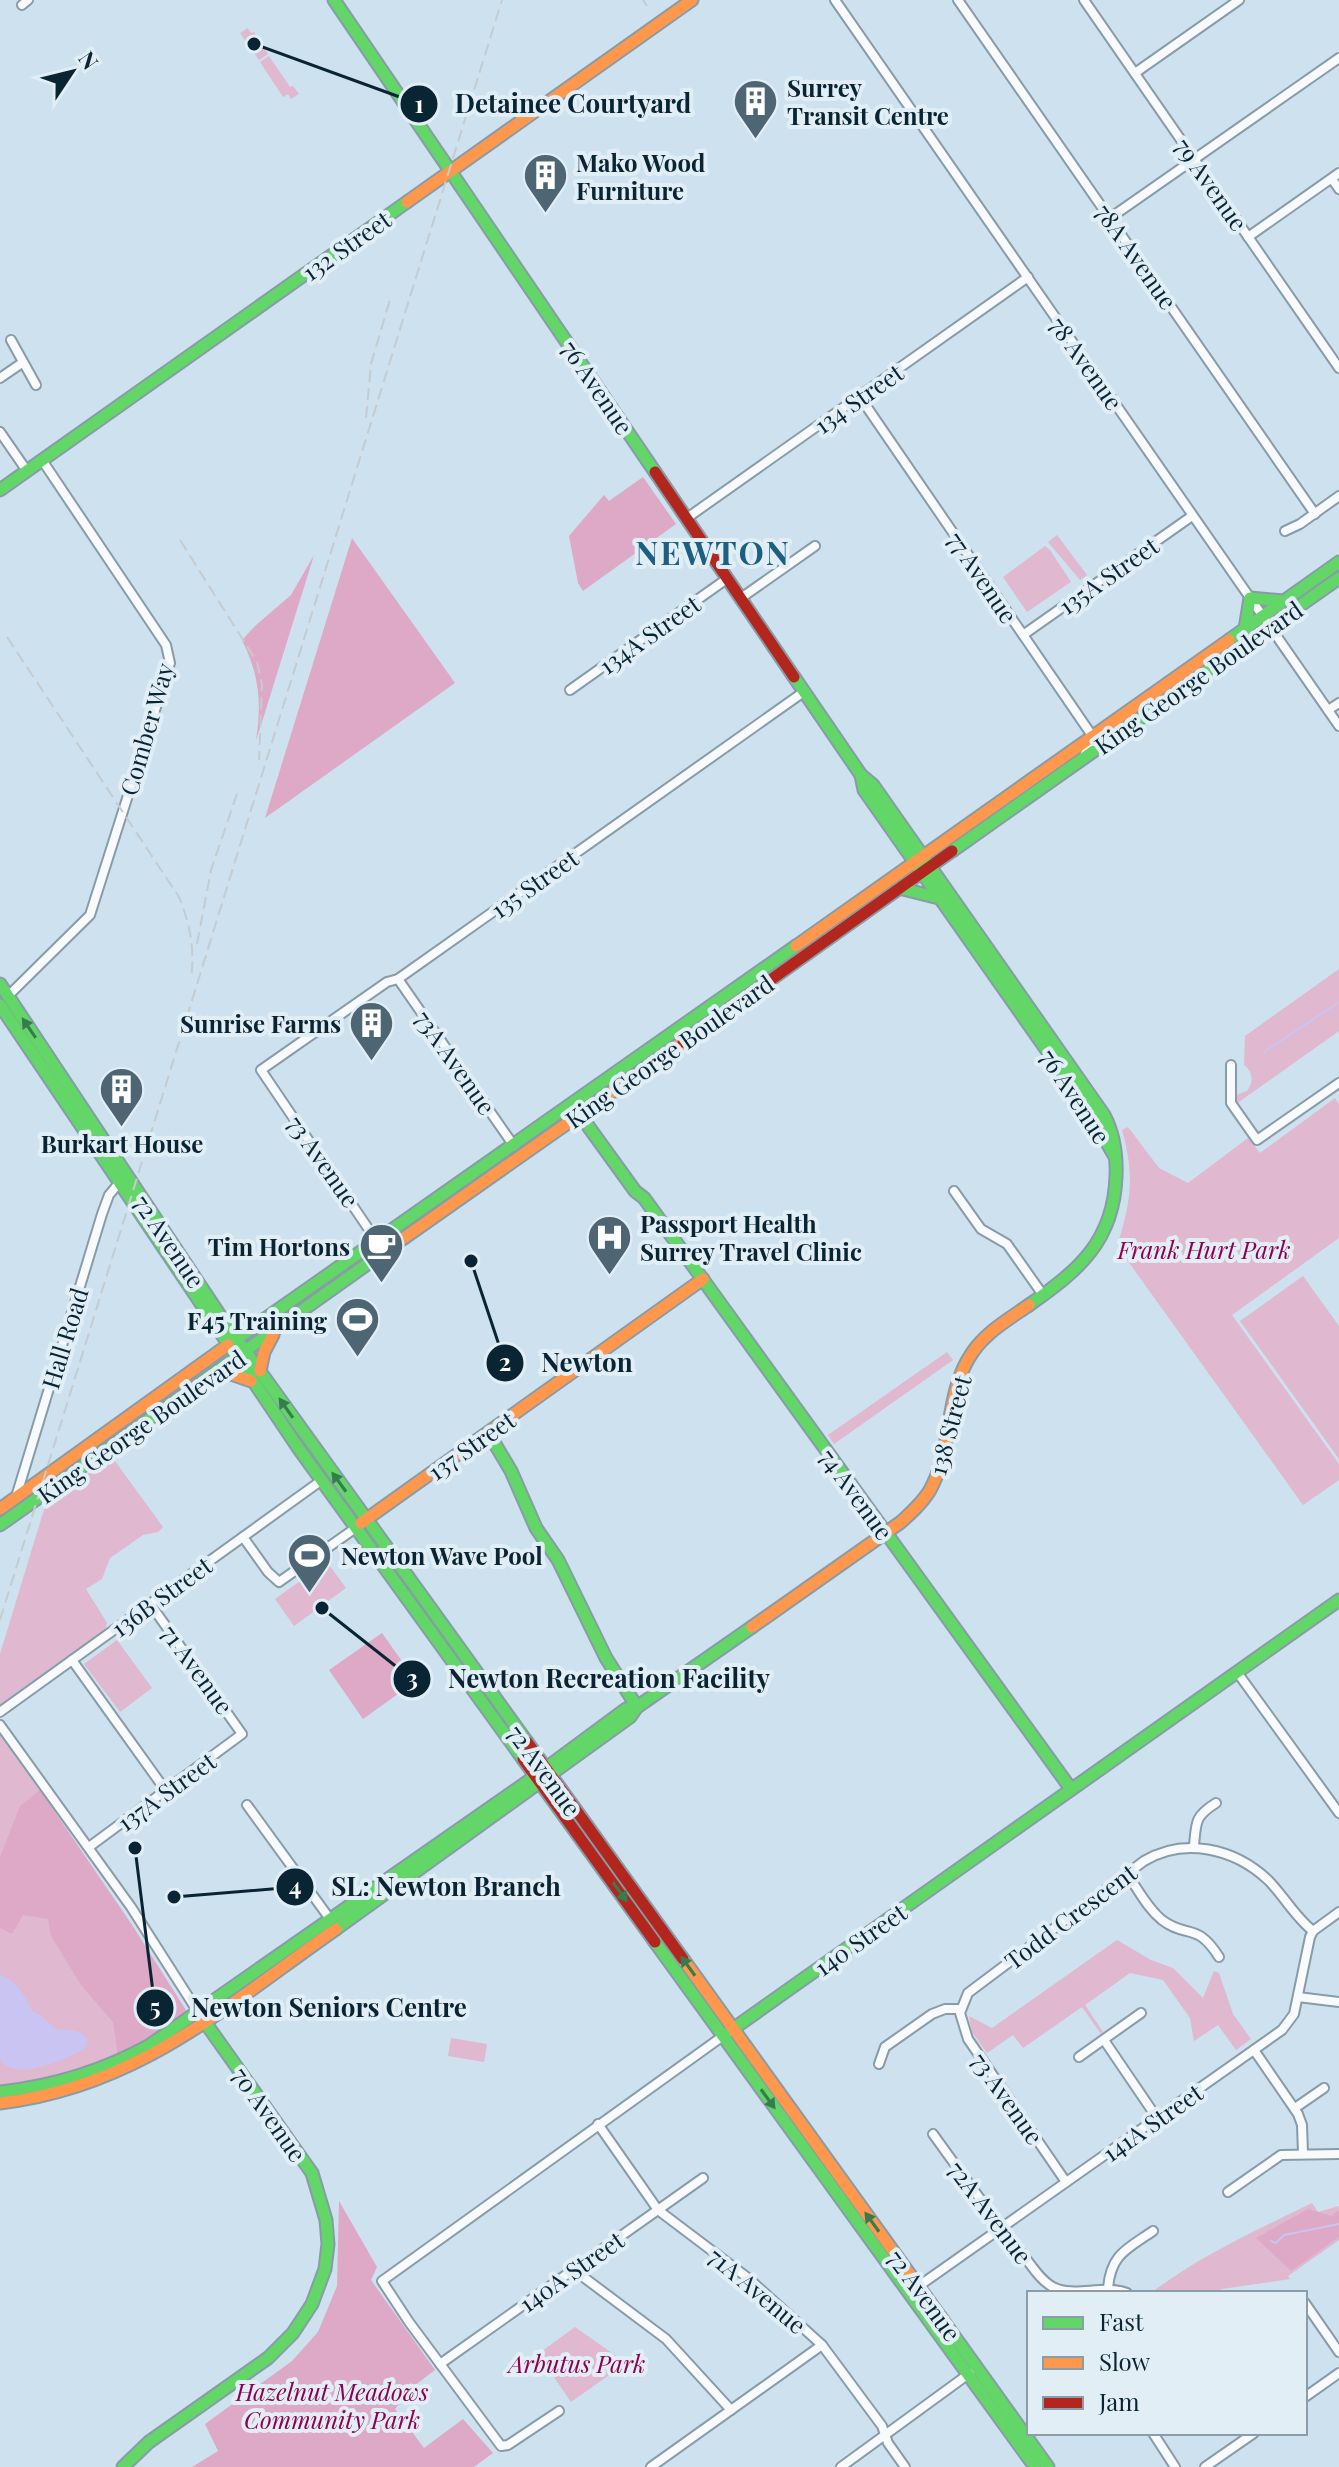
<svg xmlns="http://www.w3.org/2000/svg" width="1339" height="2467" viewBox="0 0 1339 2467" font-family="'Playfair Display',serif">
  <style>
    .green { fill: #e0b8d0 }
    .forest { fill: #dda9c7 }
    .water { fill: #c9c4f2 }
    .lines { fill: none; stroke-linecap: round; stroke-linejoin: round }
    .stream { stroke: #c9c4f2; stroke-width: 2 }
    .street-casing { stroke: #879ca8; stroke-width: 12 }
    .fast-casing { stroke: #879ca8; stroke-width: 15 }
    .slow-casing { stroke: #879ca8; stroke-width: 15 }
    .jam-casing { stroke: #879ca8; stroke-width: 15 }
    .street { stroke: #f8fafc; stroke-width: 8 }
    .fast { stroke: #63d668; stroke-width: 11 }
    .slow { stroke: #ff974d; stroke-width: 11 }
    .jam { stroke: #b3261e; stroke-width: 11 }
    .rail { stroke: #c5ccd0; stroke-width: 2; stroke-dasharray: 12 6; stroke-linecap: butt }
    .oneway { fill: #367d4e }
    .labels { text-anchor: middle; dominant-baseline: central; stroke-width: 8; stroke-linejoin: round; paint-order: stroke }
    .poi-label { font-size: 24px; font-weight: bold; fill: #092433; stroke: #e1eef6; text-anchor: start }
    .street-label { font-size: 24px; fill: #092433; stroke: #e1eef6 }
    .park-label { font-size: 24px; font-style: italic; fill: #8f0051; stroke: #e1eef6 }
    .district-label { font-size: 32px; font-weight: bold; letter-spacing: 2px; fill: #1d5f81; stroke: #e1eef6 }
    .leader { fill: none; stroke: #092433; stroke-width: 3 }
    .callout-dot { fill: #092433; stroke: #e1eef6; stroke-width: 3 }
    .mark-label { font-size: 24px; text-anchor: middle; font-weight: bold; fill: #fff }
    .callout-label { font-size: 26px; text-anchor: middle; font-weight: bold; fill: #092433; stroke: #e1eef6; stroke-width: 8; stroke-linejoin: round; paint-order: stroke }
  </style>
  <rect width="100%" height="100%" fill="#cde1ee"/>
  <g class="green">
    <polygon points="248,28 251,33 254,32 268,54 259,60 240,33"/>
    <polygon points="269,56 290,87 293,86 299,94 291,99 288,94 283,97 260,62"/>
    <polygon points="1057,535 1087,575 1080,580 1048,542"/>
    <polygon points="1045,546 1050,550 1071,582 1027,612 1003,577"/>
    <path d="M1339,969V1031L1236,1104V1095L1247,1091C1254,1082 1253,1072 1244,1065L1245,1036Z"/>
    <path d="M1335,1098L1339,1104V1238L1232,1315L1339,1464V1480L1303,1505L1117,1246C1131,1202 1135,1176 1122,1130L1128,1127L1159,1168L1188,1183L1248,1138L1260,1153Z"/>
    <polygon points="1303,1276 1339,1326 1339,1459 1240,1321"/>
    <polygon points="947,1352 953,1360 834,1444 828,1435"/>
    <polygon points="112,1457 163,1527 158,1532 143,1535 110,1558 102,1579 86,1589 107,1623 104,1634 0,1708 0,1654 46,1503"/>
    <polygon points="327,1562 346,1588 294,1626 275,1599"/>
    <polygon points="117,1640 152,1688 120,1712 84,1664"/>
    <path d="M0,1733L132,1925L187,2012C127,2053 74,2080 0,2086Z"/>
    <polygon points="1117,1940 1151,1960 1173,1968 1203,1998 1214,1971 1219,1973 1233,2014 1251,2039 1236,2050 1218,2025 1194,2041 1190,2018 1163,1980 1130,1973 1085,2005 1103,2032 1101,2034 1082,2007 1023,2048 1013,2035 987,2053 972,2032 969,2016 992,2028"/>
    <polygon points="451,2038 487,2044 484,2062 448,2056"/>
    <path d="M1312,2203L1318,2212L1339,2206V2240L1288,2276L1290,2279L1222,2289L1215,2293H1151C1199,2256 1257,2230 1312,2203Z"/>
    <polygon points="575,2327 626,2363 571,2402 538,2354"/>
  </g>
  <g class="forest">
    <polygon points="643,477 676,524 583,591 578,583 569,536 604,495 609,501"/>
    <polygon points="352,538 455,683 265,818"/>
    <path d="M314,555L262,722L256,740C262,703 259,674 242,640L255,626L291,595Z"/>
    <polygon points="382,1633 416,1681 363,1719 329,1670"/>
    <polygon points="40,1790 132,1925 187,2012 149,2038 118,2056 113,2022 81,1985 51,1936 48,1919 23,1915 12,1934 0,1928 0,1857 20,1806"/>
    <polygon points="339,2201 377,2267 371,2280 435,2370 414,2386 395,2409 424,2448 463,2419 493,2453 474,2467 192,2467 218,2451 205,2424 292,2361 318,2332 337,2286"/>
    <polygon points="1308,2209 1331,2216 1339,2210 1339,2237 1291,2271 1256,2238"/>
  </g>
  <path class="water" d="M0,1975C17,1981 25,1995 32,2011L42,2016L56,2029L78,2031L85,2036L87,2044L83,2050C64,2060 15,2082 0,2060Z"/>
  <g class="lines">
    <g class="stream">
      <polyline points="1264,1052 1339,1002"/>
      <polyline points="94,1639 138,1607"/>
      <polyline points="8,1699 85,1645"/>
      <polyline points="1271,2241 1276,2243 1284,2235 1339,2224"/>
    </g>
    <defs>
      <g id="street">
        <polyline points="835,0 1339,726"/>
        <polyline points="958,0 1315,514"/>
        <polyline points="1084,0 1339,368"/>
        <polyline points="22,5 28,0"/>
        <polyline points="1135,73 1239,0"/>
        <polyline points="1332,179 1339,189"/>
        <polyline points="1110,218 1339,58"/>
        <polyline points="1248,237 1339,173"/>
        <polyline points="11,340 36,385"/>
        <polyline points="0,378 22,363"/>
        <polyline points="860,397 1093,737 1083,758"/>
        <polyline points="0,432 27,471"/>
        <polyline points="687,518 1028,277"/>
        <polyline points="1285,531 1300,524 1339,496"/>
        <polyline points="741,598 815,546"/>
        <polyline points="1023,635 1192,516"/>
        <polyline points="570,690 728,578"/>
        <polyline points="1328,710 1339,703"/>
        <polyline points="398,979 514,1146"/>
        <polyline points="8,996 90,915 170,663 166,645 42,460"/>
        <polyline points="1231,1065 1231,1103 1257,1140 1339,1083"/>
        <polyline points="954,1191 981,1229 1007,1244 1043,1295"/>
        <polyline points="380,1246 261,1070 387,982 398,979 805,691"/>
        <polyline points="16,1497 102,1214 109,1195 119,1183"/>
        <polyline points="243,1537 268,1572 279,1582 357,1527"/>
        <polyline points="72,1660 166,1791"/>
        <polyline points="1237,1672 1339,1813"/>
        <polyline points="0,1712 322,1480"/>
        <polyline points="0,1725 131,1907 198,2012"/>
        <polyline points="247,1805 330,1919"/>
        <path d="M1194,1846C1196,1822 1195,1816 1216,1803"/>
        <polyline points="89,1847 242,1734 151,1605"/>
        <path d="M1127,1874C1138,1889 1147,1908 1162,1920C1187,1939 1196,1921 1219,1957"/>
        <polyline points="1298,1997 1339,2002"/>
        <polyline points="1104,2040 1157,2118"/>
        <polyline points="1254,2050 1298,2114 1302,2125 1303,2153"/>
        <polyline points="1079,2057 1141,2013"/>
        <polyline points="879,2064 885,2047 932,2014 945,2009 960,2009"/>
        <polyline points="1295,2108 1324,2088"/>
        <polyline points="598,2124 658,2210 748,2278 822,2345 882,2426 888,2443 905,2467"/>
        <path d="M933,2134C961,2173 989,2212 1019,2250C1029,2261 1039,2280 1053,2287C1075,2298 1102,2284 1127,2293"/>
        <path d="M1066,2182L968,2039L960,2013L968,1993L1144,1861C1184,1837 1234,1848 1268,1880C1284,1896 1295,1917 1313,1931"/>
        <polyline points="1228,2192 1281,2155 1339,2154"/>
        <polyline points="574,2270 666,2339 731,2410"/>
        <polyline points="916,2288 1282,2030 1294,2014 1310,1937 1313,1931 1339,1912"/>
        <path d="M1108,2288C1111,2254 1127,2249 1153,2231"/>
        <polyline points="1305,2303 1339,2352"/>
        <polyline points="440,2364 703,2178"/>
        <polyline points="1305,2397 1339,2373"/>
        <polyline points="559,2411 508,2445 501,2446 409,2322 382,2281 723,2036"/>
        <polyline points="1153,2433 1175,2467"/>
        <polyline points="651,2467 822,2345"/>
        <polyline points="841,2467 970,2373"/>
        <polyline points="1205,2467 1254,2433"/>
      </g>
      <g id="fast">
        <polyline points="334,0 655,472"/>
        <polyline points="0,490 407,202"/>
        <polyline points="1245,629 1250,598 1283,601"/>
        <polyline points="1229,640 1339,562"/>
        <path d="M794,677L861,775L873,785L1104,1115C1114,1134 1117,1154 1116,1176C1114,1241 1079,1270 1029,1305"/>
        <polyline points="861,775 864,790 1086,1106 1114,1155"/>
        <polyline points="952,851 1339,578"/>
        <polyline points="899,888 939,898"/>
        <polyline points="0,984 223,1320 527,1742"/>
        <polyline points="0,1005 299,1449 523,1759"/>
        <polyline points="575,1108 635,1191 644,1198 1071,1789"/>
        <polyline points="223,1320 238,1325 255,1323"/>
        <polyline points="228,1345 796,946"/>
        <polyline points="489,1434 511,1471 536,1528 558,1560 606,1658 637,1707"/>
        <polyline points="0,1525 404,1238"/>
        <polyline points="336,1929 630,1717 637,1707 752,1627"/>
        <polyline points="655,1942 1035,2467"/>
        <polyline points="730,2031 1339,1600"/>
        <path d="M0,2092C54,2086 103,2071 150,2045L530,1780L626,1709L637,1707"/>
        <polyline points="942,2319 1048,2467"/>
        <polyline points="123,2467 149,2442 268,2358 293,2333 312,2304 325,2269 328,2244 326,2220 312,2173 202,2018"/>
      </g>
      <g id="slow">
        <polyline points="407,202 692,0"/>
        <polyline points="796,946 1229,640"/>
        <polyline points="404,1238 683,1042"/>
        <polyline points="260,1371 264,1352 273,1335"/>
        <polyline points="217,1375 225,1372 251,1381"/>
        <polyline points="0,1509 228,1345"/>
        <polyline points="361,1523 703,1279"/>
        <path d="M752,1627L901,1522C912,1512 923,1502 930,1490C954,1447 944,1394 972,1353C986,1332 1009,1319 1029,1305"/>
        <polyline points="683,1959 942,2319"/>
        <path d="M0,2103C138,2087 227,2005 336,1929"/>
      </g>
      <g id="jam">
        <polyline points="655,472 794,677"/>
        <polyline points="683,1042 952,851"/>
        <polyline points="527,1742 683,1959"/>
        <polyline points="523,1759 655,1942"/>
      </g>
    </defs>
    <use href="#street" class="street-casing"/>
    <use href="#fast" class="fast-casing"/>
    <use href="#slow" class="slow-casing"/>
    <use href="#jam" class="jam-casing"/>
    <use href="#street" class="street"/>
    <use href="#fast" class="fast"/>
    <use href="#slow" class="slow"/>
    <use href="#jam" class="jam"/>
    <g class="rail">
      <polyline points="643,0 647,6"/>
      <polyline points="366,418 371,364 391,296"/>
      <polyline points="180,540 257,662 262,685 259,760"/>
      <path d="M7,637L179,897C190,924 195,949 191,979"/>
      <polyline points="197,944 211,870 239,788"/>
      <polyline points="0,1620 502,0"/>
    </g>
  </g>
  <defs><path id="oneway-solid" d="M-6-.8H1V-3.2L6.5 0L1 3.2V.8H-6Z" transform="scale(2)"/></defs>
  <g class="oneway">
    <use href="#oneway-solid" transform="translate(29 1028) rotate(-124)"/>
    <use href="#oneway-solid" transform="translate(286 1408) rotate(-125)"/>
    <use href="#oneway-solid" transform="translate(339 1482) rotate(-126)"/>
    <use href="#oneway-solid" transform="translate(620 1892) rotate(54)"/>
    <use href="#oneway-solid" transform="translate(688 1966) rotate(-126)"/>
    <use href="#oneway-solid" transform="translate(768 2099) rotate(54)"/>
    <use href="#oneway-solid" transform="translate(872 2222) rotate(-126)"/>
  </g>
  <defs>
    <symbol id="building-pin" viewBox="-11 -11 22 30"><path d="M0 17L-7.5 6A9.5 9.5 0 1 1 7.5 6Z" fill="#4e6674" stroke="#e1eef6"/><path d="M-4-6H4V6H1V3H-1V6H-4ZM-2.5-4.3h1.7v1.8h-1.7ZM.8-4.3h1.7v1.8H.8ZM-2.5-1h1.7V.8h-1.7ZM.8-1h1.7V.8H.8Z" fill="#fff"/></symbol>
    <symbol id="hospital-pin" viewBox="-11 -11 22 30"><path d="M0 17L-7.5 6A9.5 9.5 0 1 1 7.5 6Z" fill="#4e6674" stroke="#e1eef6"/><path d="M-5-5h3v3.5h4V-5h3V5h-3V1.5h-4V5h-3Z" fill="#fff"/></symbol>
    <symbol id="cafe-pin" viewBox="-11 -11 22 30"><path d="M0 17L-7.5 6A9.5 9.5 0 1 1 7.5 6Z" fill="#4e6674" stroke="#e1eef6"/><path d="M-5.5-4.5H6V0H3Q3 3.5 0 3.5H-2.5Q-5.5 3.5-5.5 0ZM3-3.2v2h1.7v-2ZM-6 4.5H4V6H-6Z" fill="#fff"/></symbol>
    <symbol id="stadium-pin" viewBox="-11 -11 22 30"><path d="M0 17L-7.5 6A9.5 9.5 0 1 1 7.5 6Z" fill="#4e6674" stroke="#e1eef6"/><path d="M0-5a6.5 5 0 1 0 0 10a6.5 5 0 1 0 0-10ZM-3.5-1.8h7v3.6h-7Z" fill="#fff"/></symbol>
  </defs>
  <g fill-rule="evenodd">
    <use href="#building-pin" x="730" y="76" width="51" height="69"/>
    <use href="#building-pin" x="520" y="150" width="51" height="69"/>
    <use href="#building-pin" x="346" y="998" width="51" height="69"/>
    <use href="#building-pin" x="96" y="1064" width="51" height="69"/>
    <use href="#hospital-pin" x="584" y="1212" width="51" height="69"/>
    <use href="#cafe-pin" x="356" y="1220" width="51" height="69"/>
    <use href="#stadium-pin" x="332" y="1294" width="51" height="69"/>
    <use href="#stadium-pin" x="284" y="1530" width="51" height="69"/>
  </g>
  <g class="labels">
    <g class="poi-label">
      <text x="787" y="87">Surrey<tspan x="787" dy="28">Transit Centre</tspan></text>
      <text x="576" y="162">Mako Wood<tspan x="576" dy="28">Furniture</tspan></text>
      <text x="341" y="1023" text-anchor="end">Sunrise Farms</text>
      <text x="122" y="1143" text-anchor="middle">Burkart House</text>
      <text x="640" y="1223">Passport Health<tspan x="640" dy="28">Surrey Travel Clinic</tspan></text>
      <text x="350" y="1246" text-anchor="end">Tim Hortons</text>
      <text x="327" y="1320" text-anchor="end">F45 Training</text>
      <text x="341" y="1555">Newton Wave Pool</text>
    </g>
    <g class="street-label">
      <text transform="translate(1212 184) rotate(55)">79 Avenue</text>
      <text transform="translate(346 245) rotate(-35)">132 Street</text>
      <text transform="translate(1137 256) rotate(55)">78A Avenue</text>
      <text transform="translate(1087 363) rotate(55)">78 Avenue</text>
      <text transform="translate(598 387) rotate(56)">76 Avenue</text>
      <text transform="translate(858 398) rotate(-35)">134 Street</text>
      <text transform="translate(1108 575) rotate(-35)">135A Street</text>
      <text transform="translate(983 577) rotate(56)">77 Avenue</text>
      <text transform="translate(649 634) rotate(-35)">134A Street</text>
      <text transform="translate(1198 677) rotate(-35)">King George Boulevard</text>
      <text transform="translate(146 729) rotate(-74)">Comber Way</text>
      <text transform="translate(534 883) rotate(-35)">135 Street</text>
      <text transform="translate(669 1051) rotate(-35)">King George Boulevard</text>
      <text transform="translate(456 1062) rotate(55)">73A Avenue</text>
      <text transform="translate(1076 1096) rotate(57)">76 Avenue</text>
      <text transform="translate(324 1161) rotate(55)">73 Avenue</text>
      <text transform="translate(170 1241) rotate(56)">72 Avenue</text>
      <text transform="translate(64 1338) rotate(-73)">Hall Road</text>
      <text transform="translate(949 1425) rotate(-75)">138 Street</text>
      <text transform="translate(141 1426) rotate(-35)">King George Boulevard</text>
      <text transform="translate(471 1445) rotate(-35)">137 Street</text>
      <text transform="translate(857 1494) rotate(54)">74 Avenue</text>
      <text transform="translate(161 1596) rotate(-36)">136B Street</text>
      <text transform="translate(198 1669) rotate(54)">71 Avenue</text>
      <text transform="translate(545 1770) rotate(54)">72 Avenue</text>
      <text transform="translate(166 1791) rotate(-36)">137A Street</text>
      <text transform="translate(1070 1916) rotate(-37)">Todd Crescent</text>
      <text transform="translate(860 1939) rotate(-35)">140 Street</text>
      <text transform="translate(1008 2098) rotate(55)">73 Avenue</text>
      <text transform="translate(270 2114) rotate(55)">70 Avenue</text>
      <text transform="translate(1152 2122) rotate(-35)">141A Street</text>
      <text transform="translate(991 2212) rotate(53)">72A Avenue</text>
      <text transform="translate(571 2271) rotate(-35)">140A Street</text>
      <text transform="translate(758 2290) rotate(40)">71A Avenue</text>
      <text transform="translate(925 2295) rotate(54)">72 Avenue</text>
    </g>
    <g class="park-label">
      <text x="1204" y="1249">Frank Hurt Park</text>
      <text x="577" y="2363">Arbutus Park</text>
      <text x="332" y="2391">Hazelnut Meadows<tspan x="332" dy="28">Community Park</tspan></text>
    </g>
    <g class="district-label">
      <text x="713" y="551">NEWTON</text>
    </g>
  </g>
  <path class="leader" d="M254 44L419 104M471 1261L505 1363M322 1608L412 1679M174 1897L295 1887M135 1848L155 2008"/>
  <g class="callout-dot">
    <circle cx="254" cy="44" r="8"/>
    <circle cx="471" cy="1261" r="8"/>
    <circle cx="322" cy="1608" r="8"/>
    <circle cx="174" cy="1897" r="8"/>
    <circle cx="135" cy="1848" r="8"/>
    <circle cx="419" cy="104" r="20"/>
    <circle cx="505" cy="1363" r="20"/>
    <circle cx="412" cy="1679" r="20"/>
    <circle cx="295" cy="1887" r="20"/>
    <circle cx="155" cy="2008" r="20"/>
  </g>
  <g class="mark-label">
    <text x="419" y="113">1</text>
    <text x="505" y="1371">2</text>
    <text x="412" y="1687">3</text>
    <text x="295" y="1895">4</text>
    <text x="155" y="2016">5</text>
  </g>
  <g class="callout-label">
    <text x="573" y="113">Detainee Courtyard</text>
    <text x="587" y="1372">Newton</text>
    <text x="609" y="1688">Newton Recreation Facility</text>
    <text x="446" y="1896">SL: Newton Branch</text>
    <text x="329" y="2017">Newton Seniors Centre</text>
  </g>
  <rect x="1027" y="2291" width="280" height="144" fill="#e1eef6" stroke="#8b9da8" stroke-width="2"/>
  <rect x="1043" y="2317" width="40" height="12" fill="#63d668" stroke="#8b9da8" stroke-width="2"/>
  <text x="1099" y="2331" font-size="24" fill="#092433">Fast</text>
  <rect x="1043" y="2357" width="40" height="12" fill="#ff974d" stroke="#8b9da8" stroke-width="2"/>
  <text x="1099" y="2371" font-size="24" fill="#092433">Slow</text>
  <rect x="1043" y="2397" width="40" height="12" fill="#b3261e" stroke="#8b9da8" stroke-width="2"/>
  <text x="1099" y="2411" font-size="24" fill="#092433">Jam</text>
  <g transform="translate(72 72) rotate(55)" stroke="#e1eef6" stroke-width="6" paint-order="stroke">
  <path d="M0-6L14 30L0 20L-14 30Z" fill="#092433"/>
  <text y="-12" font-size="22" font-weight="bold" text-anchor="middle" fill="#092433">N</text>
  </g>
</svg>
